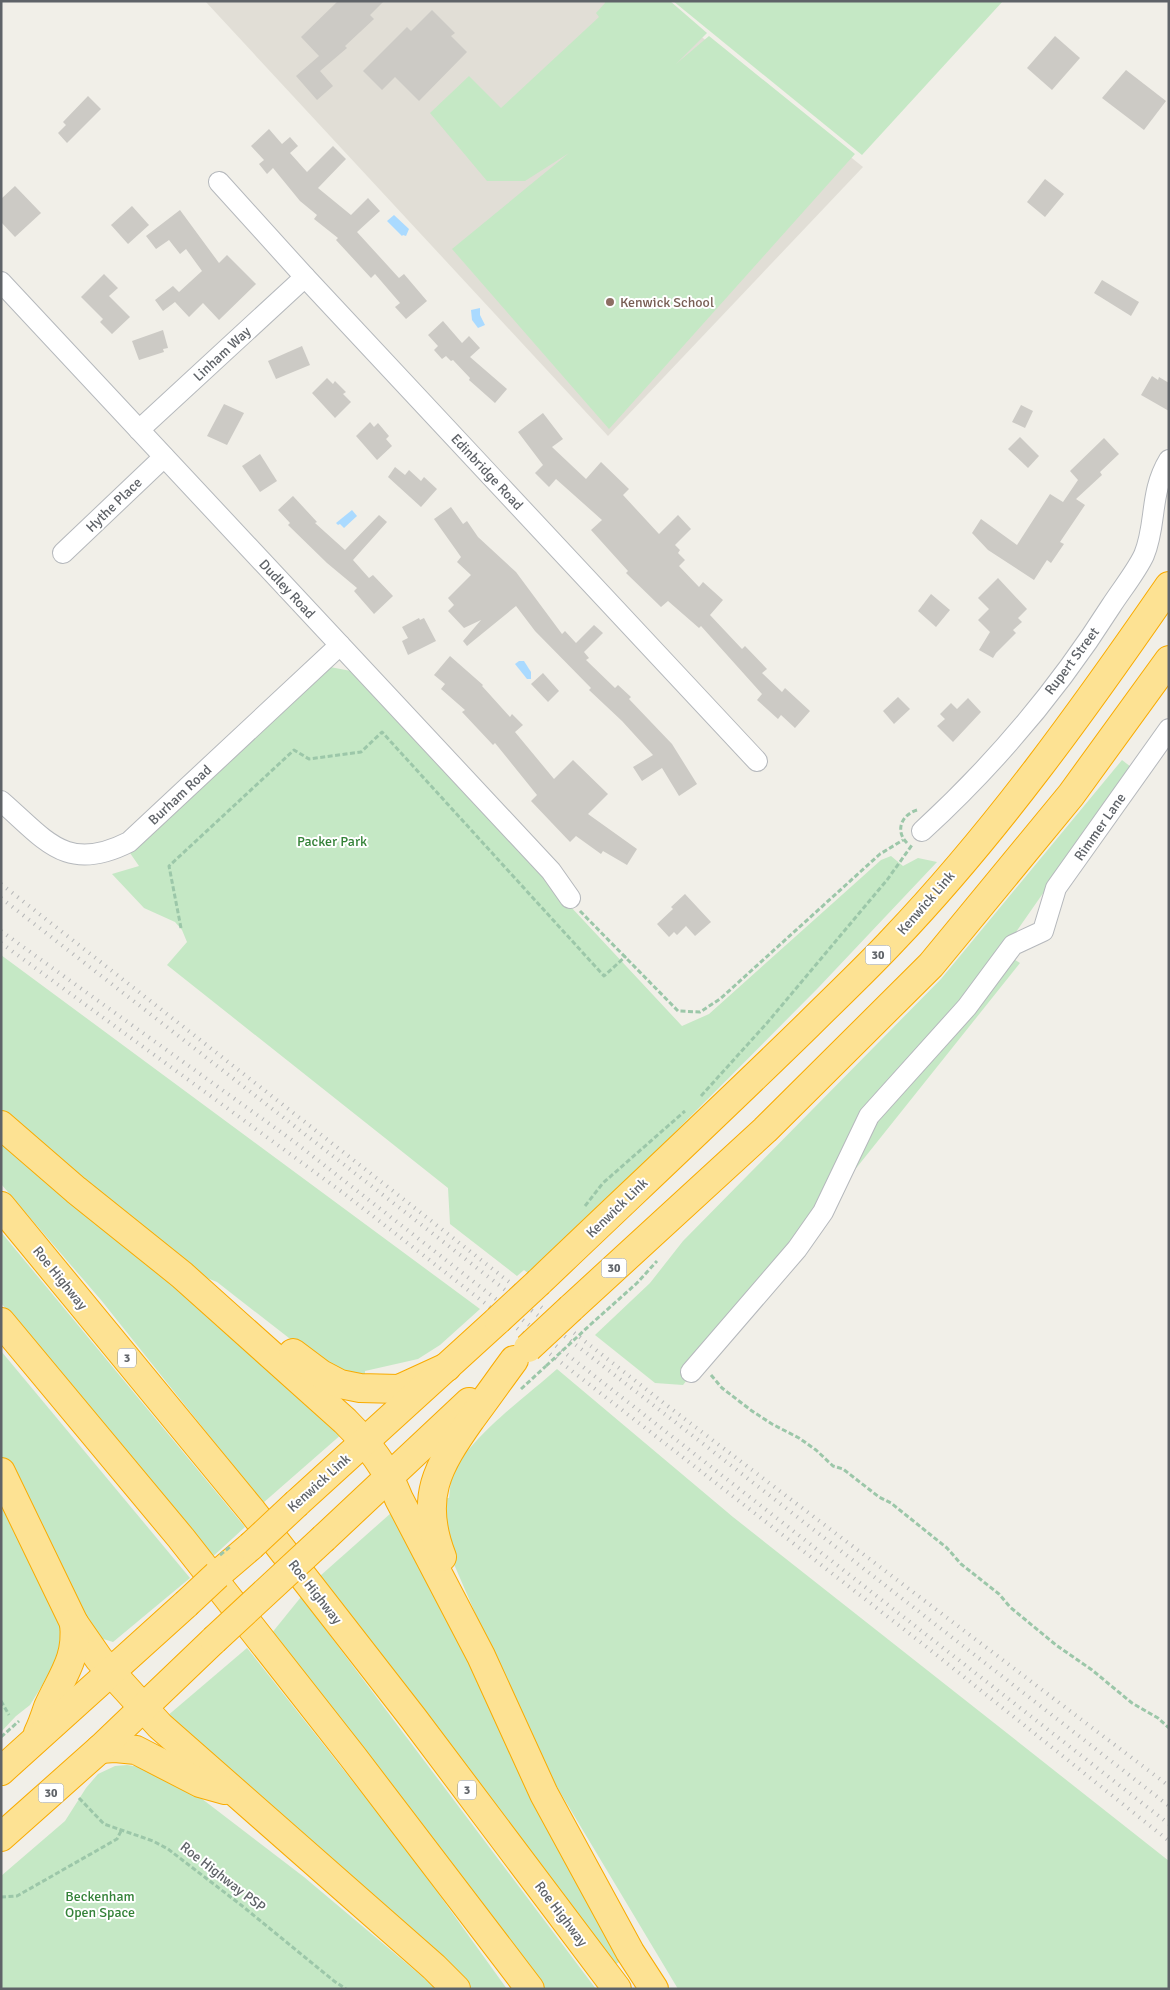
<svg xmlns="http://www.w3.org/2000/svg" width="1170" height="1990" viewBox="0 0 1170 1990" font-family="Signika,sans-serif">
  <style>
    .education { fill: #e1ded6 }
    .green { fill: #c5e8c5 }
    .water { fill: #aadaff }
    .building { fill: #cccac5 }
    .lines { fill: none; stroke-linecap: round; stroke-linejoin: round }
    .minor-casing { stroke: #b5b8bc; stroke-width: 22 }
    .highway-casing { stroke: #f9ab00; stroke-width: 30 }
    .path { stroke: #9cc7a9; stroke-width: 3; stroke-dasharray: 5 2.5; stroke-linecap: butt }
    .minor { stroke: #fff; stroke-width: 20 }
    .highway { stroke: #fde293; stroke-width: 28 }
    .rail { stroke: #b6b7b8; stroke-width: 4; stroke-dasharray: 1 6; stroke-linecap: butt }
    .highway-bridge-casing { stroke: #f9ab00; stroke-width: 30; stroke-linecap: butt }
    .path-bridge { stroke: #9cc7a9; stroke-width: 3; stroke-dasharray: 5 2.5; stroke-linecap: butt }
    .highway-bridge { stroke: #fde293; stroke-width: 28 }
    .education-dot { fill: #8d6e63; stroke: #fff; stroke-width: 2 }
    .labels { text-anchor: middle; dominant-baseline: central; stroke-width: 4; stroke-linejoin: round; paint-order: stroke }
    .shield { fill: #fff; stroke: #8f9295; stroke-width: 1 }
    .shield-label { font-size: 12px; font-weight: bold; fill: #5f6368 }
    .education-label { font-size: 14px; fill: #785e54; stroke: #fff; text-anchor: start }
    .street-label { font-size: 14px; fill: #5f6368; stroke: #fff }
    .park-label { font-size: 14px; fill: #348238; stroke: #fff }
  </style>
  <rect width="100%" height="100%" fill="#f1efe8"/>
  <polygon class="education" points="205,1 657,1 863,167 608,436"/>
  <g class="green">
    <polygon points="604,1 670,1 707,33 676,64 709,36 855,154 609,429 452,249 569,153 525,181 487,181 430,113 469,76 501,108 599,17 596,13 605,3"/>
    <polygon points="673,1 1003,1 862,155"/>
    <polygon points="330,667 351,671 682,1026 709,1014 881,860 891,856 903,866 918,858 937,862 818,988 532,1276 524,1270 517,1276 450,1224 448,1188 167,965 187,942 182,930 175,922 144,908 112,874 139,866 130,853"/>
    <polygon points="1122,760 1131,767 1002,952 1020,963 683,1385 655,1383 595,1335 650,1283 683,1241 941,979"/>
    <polygon points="1,955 480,1309 440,1345 418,1359 365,1371 365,1376 344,1372 321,1363 217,1282 197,1274 1,1112"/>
    <polygon points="1,1137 278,1368 343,1433 263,1503 101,1300 1,1184"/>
    <polygon points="1,1232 245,1527 208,1561 71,1387 1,1303"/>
    <polygon points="1,1351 190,1578 113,1642 100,1638 55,1573 1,1457"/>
    <path d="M557,1369L733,1517L1169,1861V1989H678L533,1747L450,1555L441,1498H449C450,1491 450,1482 453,1475C466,1440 528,1395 557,1369Z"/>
    <polygon points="1,1500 60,1624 64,1659 48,1676 30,1705 16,1716 1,1732"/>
    <polygon points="391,1513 401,1517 623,1960 616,1964 320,1576"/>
    <polygon points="301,1597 596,1989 541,1989 271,1634"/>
    <polygon points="247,1648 407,1850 507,1989 465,1989 166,1717"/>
    <polygon points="127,1765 146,1768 180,1782 304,1877 437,1989 1,1989 1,1876 65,1821 86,1788 98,1774 115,1766"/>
  </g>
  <g class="water">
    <polygon points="394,215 409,229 406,236 403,235 402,236 387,221"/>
    <polygon points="480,308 480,315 485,325 478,328 472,320 471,310"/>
    <polygon points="352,510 357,516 344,528 340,524 338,525 336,523"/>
    <polygon points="519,661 524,661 531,672 531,679 527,679 515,664"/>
  </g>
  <g class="building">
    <polygon points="338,1 384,1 370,15 374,19 345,46 347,48 320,71 333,86 317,100 296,76 319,56 301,37"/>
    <polygon points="432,10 455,33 451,36 467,52 419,101 395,77 382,90 363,71 407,27 411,31"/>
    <polygon points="1055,36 1080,58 1052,90 1027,68"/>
    <polygon points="1126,70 1166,101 1144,130 1102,98"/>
    <polygon points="88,96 101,109 67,143 58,133 66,125 63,122"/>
    <polygon points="269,129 282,144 290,137 298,146 290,153 307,172 333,146 346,159 318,188 351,215 368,198 380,211 357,232 399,278 404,274 427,301 406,319 395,307 400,303 375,274 371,278 336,240 338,238 314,219 317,215 300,201 273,168 267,174 259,164 264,160 251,146"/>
    <polygon points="1045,179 1064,194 1045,217 1027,202"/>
    <polygon points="15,186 41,213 15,237 1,222 1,199"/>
    <polygon points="132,206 149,225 128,244 111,225"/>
    <polygon points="180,210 219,263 227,255 256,284 219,320 203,303 189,317 175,302 163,311 155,300 173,286 179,292 202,271 186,249 180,254 169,240 156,249 146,236"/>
    <polygon points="104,274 118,288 109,296 130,317 112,334 100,322 103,319 81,297"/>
    <polygon points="1102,280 1139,302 1131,316 1094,293"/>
    <polygon points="443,321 462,343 469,336 480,348 470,357 507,389 495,403 469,380 470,378 453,360 451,361 446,356 442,359 434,350 438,346 428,335"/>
    <polygon points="163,330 168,348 163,349 164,352 139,360 132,341"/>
    <polygon points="302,346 310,365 276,379 268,361"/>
    <polygon points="1152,376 1158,380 1159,377 1169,383 1169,411 1141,395"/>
    <polygon points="327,378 333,384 335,381 346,392 343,394 351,402 335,418 312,393"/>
    <polygon points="224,404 244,413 227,445 207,436"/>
    <polygon points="1021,405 1033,411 1025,428 1012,422"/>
    <polygon points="543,413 563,439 552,447 586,479 601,462 629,489 623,495 659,534 678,515 691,529 675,545 680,550 678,553 685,560 679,566 699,587 703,582 723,600 710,615 742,649 745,646 767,669 762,673 782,692 785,688 810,711 795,728 781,715 778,719 757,700 762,694 701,626 699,628 668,601 661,607 626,573 628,571 591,530 602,520 556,479 549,487 535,473 543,465 518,432"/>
    <polygon points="370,422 374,427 378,423 389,436 386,439 392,446 377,460 356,436"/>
    <polygon points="1020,437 1039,456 1028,468 1008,449"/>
    <polygon points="1104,438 1119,454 1100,472 1102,475 1076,499 1085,505 1060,542 1064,544 1051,563 1047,560 1034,580 988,550 972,533 981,519 1017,545 1050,494 1063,502 1078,480 1070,471"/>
    <polygon points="260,454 277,481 260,492 242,466"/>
    <polygon points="395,467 405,475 409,470 421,481 424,477 437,489 421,507 388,477"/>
    <polygon points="293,496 317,522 315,523 345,550 379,515 387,522 353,560 369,578 373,575 393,596 374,614 354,591 357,588 327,563 288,525 290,523 278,510"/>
    <polygon points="451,507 463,524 467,521 478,537 516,572 562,634 565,631 576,643 594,625 603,633 584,652 589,658 586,660 615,688 618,685 631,697 629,699 672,744 697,784 679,796 662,768 642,781 633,767 653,755 622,721 589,690 591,688 535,631 516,606 467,646 463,641 481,620 464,628 448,611 454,605 448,598 471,575 457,562 461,557 434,519"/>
    <polygon points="998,578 1027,609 1018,618 1022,622 1013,630 1016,633 996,653 993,658 979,650 990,632 978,620 989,609 978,598"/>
    <polygon points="931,594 950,610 936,627 918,611"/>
    <polygon points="419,618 420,620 424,618 436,641 408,655 402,641 408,638 402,627"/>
    <polygon points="450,656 483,685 482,686 510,717 512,714 523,725 515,732 554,779 573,760 608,794 588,814 637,849 627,865 603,851 601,854 576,836 570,842 531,801 537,795 495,743 493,745 462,712 465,710 441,689 445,684 434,675"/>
    <polygon points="543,673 559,691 548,702 531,684"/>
    <polygon points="898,697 910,709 894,724 883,711"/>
    <polygon points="968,698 981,712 953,742 937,726 945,719 940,714 951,703 957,709"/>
    <polygon points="685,894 711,922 695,936 686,926 677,935 674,932 669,937 657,924 673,909 671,907"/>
  </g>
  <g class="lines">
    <defs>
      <g id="minor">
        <polyline points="219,182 305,277 757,761"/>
        <polyline points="1,282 551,871 570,898"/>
        <polyline points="139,430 305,277"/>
        <polyline points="63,553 164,457"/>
        <path d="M1,801C46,840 66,874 129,842L340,645"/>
        <path d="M922,831C994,765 1059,688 1111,606C1122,589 1136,572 1144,555C1157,524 1149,493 1169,460"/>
        <polyline points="691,1372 797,1249 823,1212 869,1116 967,1007 1013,945 1043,931 1056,888 1169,729"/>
      </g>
      <g id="highway">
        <path d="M1,1125L76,1190L182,1275L345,1421C369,1445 387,1468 399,1499L481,1656L544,1794L630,1952L654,1989"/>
        <polyline points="1,1206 252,1511 413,1718 617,1989"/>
        <path d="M539,1282C629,1196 720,1111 809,1024C837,996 866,969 893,940C996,832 1084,709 1169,586"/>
        <polyline points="571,1308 765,1130 931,965 1071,795 1169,660"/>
        <polyline points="1,1322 181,1538 353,1757 530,1989"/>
        <polyline points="293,1353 321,1374 340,1384 360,1388 399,1389 447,1367"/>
        <polyline points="1,1472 74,1623 99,1659 160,1726 434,1967 456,1989"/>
        <polyline points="297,1503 498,1320"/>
        <polyline points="324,1538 469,1402"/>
        <path d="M442,1557C419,1498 437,1467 471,1419C486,1399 500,1379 514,1360"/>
        <polyline points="217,1575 251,1546"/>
        <path d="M38,1733C42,1725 45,1716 48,1707C62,1676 78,1659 74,1623"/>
        <polyline points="100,1749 115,1748 136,1750 200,1783 225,1790"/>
        <polyline points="1,1771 186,1604"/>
        <polyline points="1,1837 100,1749 214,1640"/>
      </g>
    </defs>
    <use href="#minor" class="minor-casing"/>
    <use href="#highway" class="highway-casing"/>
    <g class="path">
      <path d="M907,843C895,831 901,815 917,810"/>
      <polyline points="580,911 678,1011 700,1012 720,999 880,854 903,840"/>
      <polyline points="181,928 169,866 294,750 309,759 361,752 382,732 604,976 626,956"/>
      <polyline points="701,1096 767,1023 887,880 912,845"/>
      <polyline points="585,1206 603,1183 685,1111"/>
      <polyline points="590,1325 637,1283 657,1261"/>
      <polyline points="711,1375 722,1388 752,1411 772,1424 799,1438 816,1450 833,1466 843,1469 879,1497 891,1503 947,1548 961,1564 999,1594 1010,1607 1056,1645 1092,1670 1132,1703 1158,1718 1169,1728"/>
      <polyline points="521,1389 546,1366"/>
      <polyline points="1,1701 9,1715"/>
      <polyline points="1,1737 19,1721"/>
      <polyline points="79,1798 104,1824 153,1841 168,1849 241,1905 334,1981 346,1989"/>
      <polyline points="1,1897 17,1896 117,1839 121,1831"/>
    </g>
    <use href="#minor" class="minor"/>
    <use href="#highway" class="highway"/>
    <g class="rail">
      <polyline points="1,884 665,1404 1169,1786"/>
      <polyline points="1,898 1169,1806"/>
      <polyline points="1,931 292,1140 1169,1824"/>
      <polyline points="1,943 342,1192 924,1645 1169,1841"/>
    </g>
    <defs>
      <g id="highway-bridge">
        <polyline points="498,1320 539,1282"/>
        <polyline points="528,1348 571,1308"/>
        <polyline points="251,1546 297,1503"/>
        <polyline points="186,1604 217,1575"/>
        <polyline points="214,1640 324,1538"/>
      </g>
    </defs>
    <use href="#highway-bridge" class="highway-bridge-casing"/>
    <g class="path-bridge">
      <polyline points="546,1366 590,1325"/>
      <polyline points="220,1555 231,1546"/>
    </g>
    <use href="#highway-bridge" class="highway-bridge"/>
  </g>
  <circle class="education-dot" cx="610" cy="302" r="5"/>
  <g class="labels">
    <g class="shield">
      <rect x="865.5" y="945.5" width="25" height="19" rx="4"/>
      <rect x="601.5" y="1258.5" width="25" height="19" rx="4"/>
      <rect x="118" y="1348.5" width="18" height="19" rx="4"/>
      <rect x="458" y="1780.5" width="18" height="19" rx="4"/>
      <rect x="38.5" y="1783.5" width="25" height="19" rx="4"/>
    </g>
    <g class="shield-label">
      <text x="878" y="955">30</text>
      <text x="614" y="1268">30</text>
      <text x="127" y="1358">3</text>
      <text x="467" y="1790">3</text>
      <text x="51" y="1793">30</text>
    </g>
    <g class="education-label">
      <text x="620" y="302">Kenwick School</text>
    </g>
    <g class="street-label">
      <text transform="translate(222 354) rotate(-43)">Linham Way</text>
      <text transform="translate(487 472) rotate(47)">Edinbridge Road</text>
      <text transform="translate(114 505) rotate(-44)">Hythe Place</text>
      <text transform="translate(287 589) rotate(47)">Dudley Road</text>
      <text transform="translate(1072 661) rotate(-53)">Rupert Street</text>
      <text transform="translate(180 795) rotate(-43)">Burham Road</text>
      <text transform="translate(1100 827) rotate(-55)">Rimmer Lane</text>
      <text transform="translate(926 903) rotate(-49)">Kenwick Link</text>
      <text transform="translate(617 1208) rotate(-44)">Kenwick Link</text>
      <text transform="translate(60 1278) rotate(51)">Roe Highway</text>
      <text transform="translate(319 1483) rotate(-42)">Kenwick Link</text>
      <text transform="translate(315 1592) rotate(52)">Roe Highway</text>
      <text transform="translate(223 1877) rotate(38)">Roe Highway PSP</text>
      <text transform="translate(561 1914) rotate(53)">Roe Highway</text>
    </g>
    <g class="park-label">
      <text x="332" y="841">Packer Park</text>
      <text x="100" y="1896">Beckenham<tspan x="100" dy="16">Open Space</tspan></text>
    </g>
  </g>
  <rect width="1170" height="1990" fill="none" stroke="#5f6368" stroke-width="5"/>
</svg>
